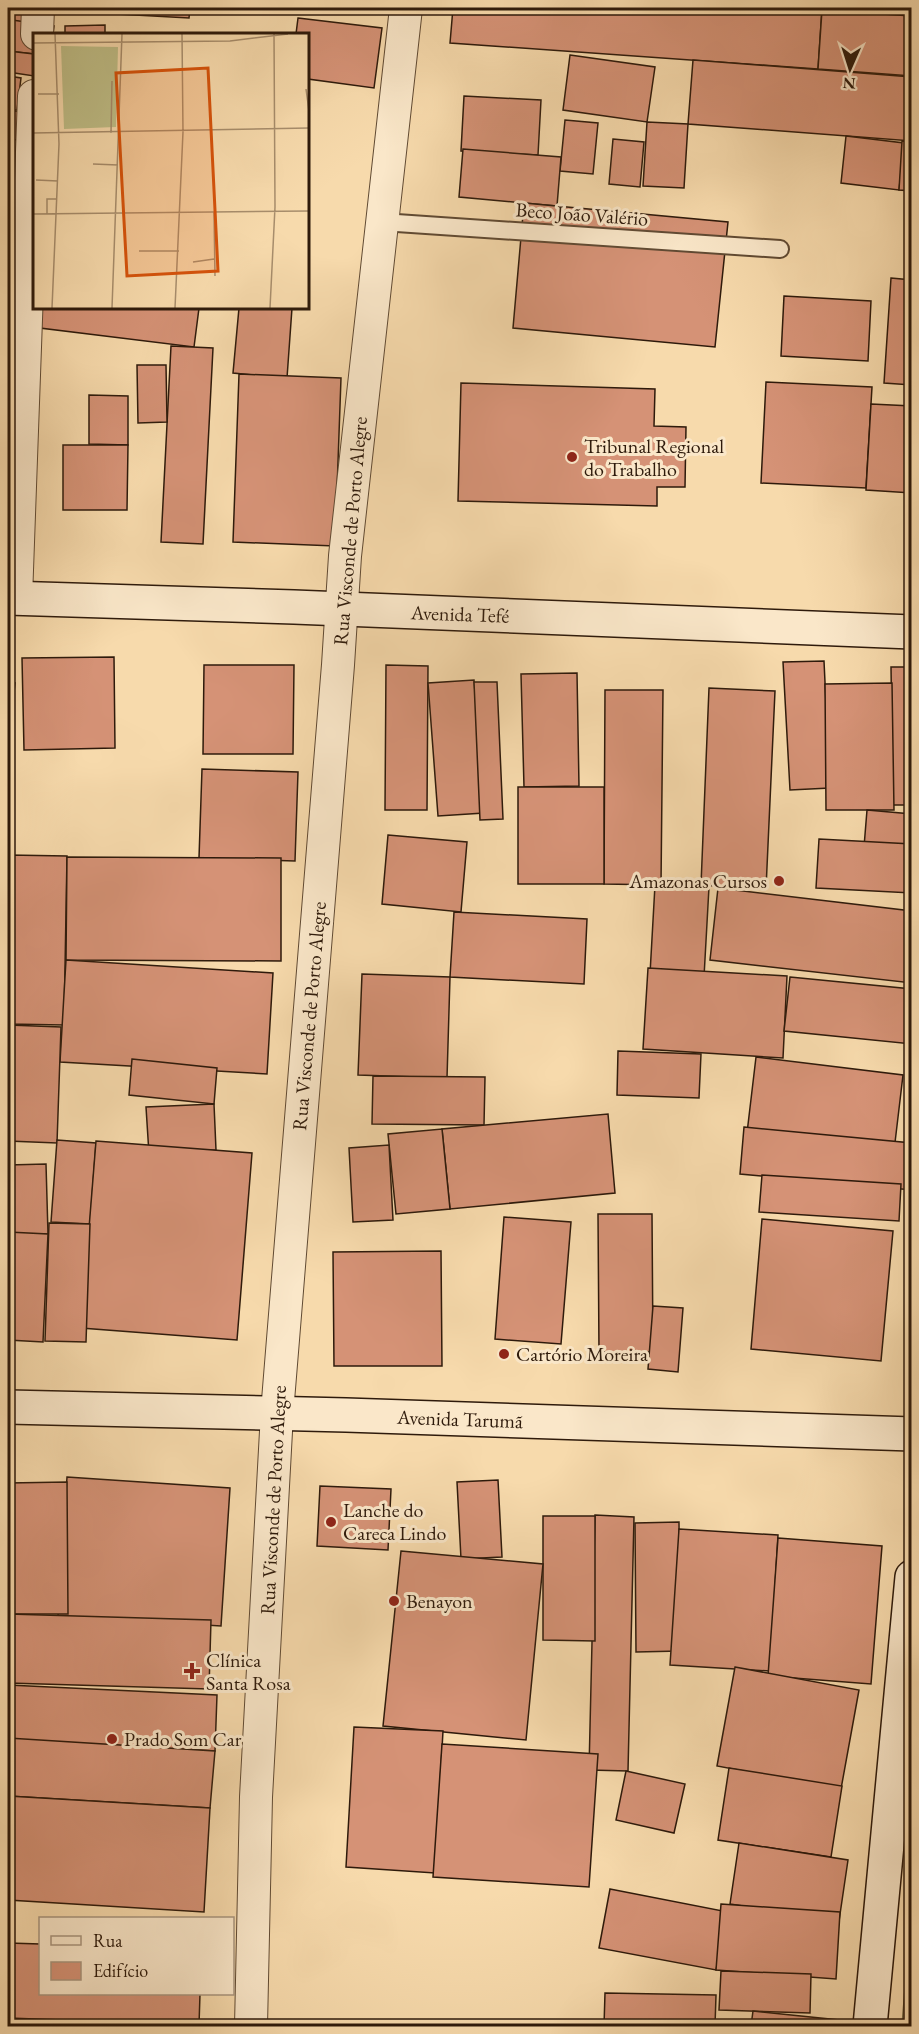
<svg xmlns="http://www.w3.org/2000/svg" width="919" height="2034" viewBox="0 0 919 2034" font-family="'EB Garamond',serif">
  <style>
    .green { fill: #bfbe87; stroke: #766c49; stroke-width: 1.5 }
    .building { fill: #d59276; stroke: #2e1a0b; stroke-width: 1.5 }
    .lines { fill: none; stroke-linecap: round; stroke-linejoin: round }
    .lane-casing { stroke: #604a33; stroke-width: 20 }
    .street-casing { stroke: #604a33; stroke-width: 34 }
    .secondary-casing { stroke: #2e1a0b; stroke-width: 36 }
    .lane { stroke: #fae7c9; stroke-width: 16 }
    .street { stroke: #fae7c9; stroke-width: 32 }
    .secondary { stroke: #fae7c9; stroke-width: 33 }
    .poi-dot { fill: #8f2418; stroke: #fae7c9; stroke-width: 2 }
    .labels { text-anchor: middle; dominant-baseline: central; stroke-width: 6; stroke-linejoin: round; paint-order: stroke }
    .street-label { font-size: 20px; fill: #2e1a0b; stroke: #fae7c9 }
    .poi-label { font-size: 20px; fill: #2e1a0b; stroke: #fae7c9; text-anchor: start }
    .inset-road { fill: none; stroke: #a78d6c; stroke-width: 1.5 }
    .view { fill: #d5530c; fill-opacity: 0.15; stroke: #d5530c; stroke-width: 3 }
    .inset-edge { fill: none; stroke: #2e1a0b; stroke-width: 3 }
  </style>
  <rect width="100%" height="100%" fill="#f7daac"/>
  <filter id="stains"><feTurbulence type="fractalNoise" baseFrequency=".00333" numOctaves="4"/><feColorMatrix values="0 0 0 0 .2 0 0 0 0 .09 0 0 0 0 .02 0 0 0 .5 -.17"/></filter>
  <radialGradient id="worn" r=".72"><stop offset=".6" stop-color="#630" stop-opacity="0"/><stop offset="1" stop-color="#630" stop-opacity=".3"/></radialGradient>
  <polygon class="green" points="911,1913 911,2026 902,2026"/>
  <g class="building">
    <polygon points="8,8 44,8 41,25 8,20"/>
    <polygon points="61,8 99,8 100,10 62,14"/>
    <polygon points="118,8 190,8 189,18 117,14"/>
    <polygon points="453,8 822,8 818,69 450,43"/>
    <polygon points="795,8 912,8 912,17"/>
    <polygon points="822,10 912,16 912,76 818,69"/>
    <polygon points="298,18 382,28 374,88 308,79 308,34 296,34"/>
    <polygon points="12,20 54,26 53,34 34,34 34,54 8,51"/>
    <polygon points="105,25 105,34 65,34 65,26"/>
    <polygon points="8,51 34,54 34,76 8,72"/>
    <polygon points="570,55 655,67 647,122 563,110"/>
    <polygon points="693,60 912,77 912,141 688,124"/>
    <polygon points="8,76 21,78 17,110 8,110"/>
    <polygon points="464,96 541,100 538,155 461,151"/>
    <polygon points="8,110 21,112 17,140 8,139"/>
    <polygon points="565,120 598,123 593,174 560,171"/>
    <polygon points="647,122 688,124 684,188 643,186"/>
    <polygon points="846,136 904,143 899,190 841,183"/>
    <polygon points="613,139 644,142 640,187 609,184"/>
    <polygon points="902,141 912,142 912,191 899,190"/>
    <polygon points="8,149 31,154 26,178 8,174"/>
    <polygon points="463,149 561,157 557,206 459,197"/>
    <polygon points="524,203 728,222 715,347 513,328"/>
    <polygon points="8,206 34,209 34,242 8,239"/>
    <polygon points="8,238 34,240 34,280 8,277"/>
    <polygon points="891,278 912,280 912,385 884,383"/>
    <polygon points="784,296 871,301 868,361 781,356"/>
    <polygon points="42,308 199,308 194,347 40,328"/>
    <polygon points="239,308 292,308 287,378 233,373"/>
    <polygon points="171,346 213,348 203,544 161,542"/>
    <polygon points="137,365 166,365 167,422 138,423"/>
    <polygon points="239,374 341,378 335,546 233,542"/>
    <polygon points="766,382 872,387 866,488 761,483"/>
    <polygon points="461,383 655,389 654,426 686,427 685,487 657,487 657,506 458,501"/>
    <polygon points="89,395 128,396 128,445 89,444"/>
    <polygon points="871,404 912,406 912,493 866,490"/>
    <polygon points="63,445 128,445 127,510 63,510"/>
    <polygon points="114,657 115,748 24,750 22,658"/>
    <polygon points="824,661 830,788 790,790 783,662"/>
    <polygon points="204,665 294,665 293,754 203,754"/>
    <polygon points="386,665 428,666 427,810 385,810"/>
    <polygon points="891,667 912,667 912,805 893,805"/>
    <polygon points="577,673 579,786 524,787 521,674"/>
    <polygon points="474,680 484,813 438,816 428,683"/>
    <polygon points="8,682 15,683 8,753"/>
    <polygon points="474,682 497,682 503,819 480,820"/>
    <polygon points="892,683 894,810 826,810 825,684"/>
    <polygon points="709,688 775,691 766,889 701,885"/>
    <polygon points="605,690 663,690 661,885 604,884"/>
    <polygon points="202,769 298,772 295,861 199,858"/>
    <rect x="518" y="787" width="86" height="97"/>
    <polygon points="867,810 912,814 912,851 864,847"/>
    <polygon points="388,835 467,842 461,912 382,904"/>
    <polygon points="819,839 912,844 912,893 816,888"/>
    <polygon points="8,855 67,856 64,1025 8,1024"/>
    <polygon points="67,857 281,858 281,961 66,960"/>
    <polygon points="655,885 709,887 704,977 650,974"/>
    <polygon points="718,888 912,911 912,983 710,960"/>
    <polygon points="454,912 587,919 584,984 450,977"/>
    <polygon points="66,960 273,973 267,1074 60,1062"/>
    <polygon points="648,968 787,976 783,1058 643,1049"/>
    <polygon points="362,974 450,977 447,1078 358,1075"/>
    <polygon points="790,977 912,989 912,1044 784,1031"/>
    <polygon points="8,1025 61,1027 57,1143 8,1141"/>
    <polygon points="618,1051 701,1054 699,1098 617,1095"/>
    <polygon points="756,1057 903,1075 894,1151 747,1133"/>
    <polygon points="132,1059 217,1068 214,1104 129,1095"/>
    <polygon points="373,1076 485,1077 484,1125 372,1124"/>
    <polygon points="214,1104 216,1150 149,1154 146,1107"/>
    <polygon points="608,1114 615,1193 450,1209 442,1129"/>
    <polygon points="744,1127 912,1143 912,1190 740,1174"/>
    <polygon points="442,1129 450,1209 396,1214 388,1134"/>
    <polygon points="57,1140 96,1143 90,1224 51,1222"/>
    <polygon points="96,1141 252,1153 237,1340 81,1328"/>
    <polygon points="389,1145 393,1220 353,1222 349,1148"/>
    <polygon points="46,1164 48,1234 8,1235 8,1165"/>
    <polygon points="762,1175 901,1184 899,1221 759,1212"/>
    <polygon points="598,1214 652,1214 653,1352 599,1352"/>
    <polygon points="504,1217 571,1222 561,1344 495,1339"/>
    <polygon points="762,1219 893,1231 881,1361 751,1349"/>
    <polygon points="49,1223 90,1224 86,1342 45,1341"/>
    <polygon points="8,1232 48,1234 43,1342 8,1340"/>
    <polygon points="441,1251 442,1366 334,1366 333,1252"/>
    <polygon points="653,1306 683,1308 678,1372 648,1369"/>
    <polygon points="67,1477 230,1488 221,1626 58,1616"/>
    <polygon points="498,1480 502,1557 461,1559 457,1482"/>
    <polygon points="67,1482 68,1614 8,1614 8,1483"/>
    <polygon points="320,1486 391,1489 388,1550 317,1546"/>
    <polygon points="595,1515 634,1517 628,1771 589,1770"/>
    <polygon points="543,1516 595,1516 595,1641 543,1640"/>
    <polygon points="679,1522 680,1651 636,1652 635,1523"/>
    <polygon points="679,1529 778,1535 770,1671 670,1665"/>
    <polygon points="778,1538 882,1546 871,1684 768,1676"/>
    <polygon points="401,1551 543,1564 526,1740 383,1726"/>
    <polygon points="8,1614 211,1620 209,1689 8,1683"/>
    <polygon points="735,1667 859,1690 841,1789 717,1766"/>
    <polygon points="8,1685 217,1695 215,1751 8,1742"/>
    <polygon points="354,1727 443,1731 435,1873 346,1867"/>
    <polygon points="8,1738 215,1751 210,1808 8,1796"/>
    <polygon points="442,1744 598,1754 589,1887 433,1877"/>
    <polygon points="729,1768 842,1786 831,1857 718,1840"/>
    <polygon points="626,1771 685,1784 674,1833 616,1820"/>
    <polygon points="8,1796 210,1808 204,1912 8,1900"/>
    <polygon points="739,1843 848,1860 839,1921 730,1904"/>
    <polygon points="610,1889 728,1912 716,1970 599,1948"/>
    <polygon points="721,1904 840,1912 836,1979 716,1970"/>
    <polygon points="8,1943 40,1944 40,1994 200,1994 199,2025 8,2018"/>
    <polygon points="721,1971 811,1974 810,2013 719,2010"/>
    <polygon points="605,1993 716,1995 715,2026 604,2026"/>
    <polygon points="753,2011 849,2021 849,2026 751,2026"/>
  </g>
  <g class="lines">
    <defs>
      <polyline id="lane" points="382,222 780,249"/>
      <g id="street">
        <polyline points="37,34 38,8"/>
        <polyline points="16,598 34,96"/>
        <polyline points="251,2026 256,1797 277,1413 338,665 345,556 406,8"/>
      </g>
      <g id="secondary">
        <polyline points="8,598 294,607 912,632"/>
        <polyline points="8,1407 346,1415 912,1434"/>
        <polyline points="870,2026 912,1577"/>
      </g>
    </defs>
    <use href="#lane" class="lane-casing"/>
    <use href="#street" class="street-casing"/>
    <use href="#secondary" class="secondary-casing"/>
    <use href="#lane" class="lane"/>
    <use href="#street" class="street"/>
    <use href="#secondary" class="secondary"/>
  </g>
  <g class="poi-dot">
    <circle cx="572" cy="457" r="6"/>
    <circle cx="779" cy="881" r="6"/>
    <circle cx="504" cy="1354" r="6"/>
    <circle cx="331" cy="1522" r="6"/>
    <circle cx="394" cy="1601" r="6"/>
    <path d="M189 1662h6v6h6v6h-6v6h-6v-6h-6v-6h6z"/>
    <circle cx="112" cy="1739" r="6"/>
  </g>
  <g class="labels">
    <g class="street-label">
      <text transform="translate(582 214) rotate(4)">Beco João Valério</text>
      <text transform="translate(350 531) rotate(-85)">Rua Visconde de Porto Alegre</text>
      <text transform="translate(460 614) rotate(2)">Avenida Tefé</text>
      <text transform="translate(309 1016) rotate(-85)">Rua Visconde de Porto Alegre</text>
      <text transform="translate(460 1419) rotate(2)">Avenida Tarumã</text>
      <text transform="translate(273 1500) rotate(-87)">Rua Visconde de Porto Alegre</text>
    </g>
    <g class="poi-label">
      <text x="584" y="446">Tribunal Regional<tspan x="584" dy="23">do Trabalho</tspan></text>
      <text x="767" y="881" text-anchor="end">Amazonas Cursos</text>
      <text x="516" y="1354">Cartório Moreira</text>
      <text x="343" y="1510">Lanche do<tspan x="343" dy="23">Careca Lindo</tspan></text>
      <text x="406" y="1601">Benayon</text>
      <text x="206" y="1660">Clínica<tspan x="206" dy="23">Santa Rosa</tspan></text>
      <text x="124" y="1739">Prado Som Car</text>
    </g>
  </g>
  <g transform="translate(33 33)">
    <rect width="276" height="276" fill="#f7daac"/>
    <path d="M28,13L85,14L83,94L31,96Z" fill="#bfbe87"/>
    <path class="inset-road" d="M0,10L197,8L255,1M273,56L276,78M5,61H26M0,100L276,95M78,100L79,48M60,131L85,132M3,147L25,148M181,179L182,243M0,181L276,178M14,181V166H24M106,218H146M160,229L181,226M19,275L26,111L22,1M79,275L89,1M142,275L150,99L149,1M237,275L242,174L241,1"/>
    <path class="view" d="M175,35L185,238L94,243L83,40Z"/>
    <rect width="276" height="276" class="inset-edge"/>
  </g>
  <rect width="919" height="2034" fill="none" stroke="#f7daac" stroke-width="30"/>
  <rect x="9" y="9" width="901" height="2016" fill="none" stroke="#2e1a0b" stroke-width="3"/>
  <rect x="15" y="15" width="889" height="2004" fill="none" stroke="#2e1a0b" stroke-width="1.5"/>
  <rect x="39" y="1917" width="195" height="78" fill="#fae7c9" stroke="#a8957d" stroke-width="1.5"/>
  <rect x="51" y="1936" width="30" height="9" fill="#fae7c9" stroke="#a8957d" stroke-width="1.5"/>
  <text x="93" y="1947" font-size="18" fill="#2e1a0b">Rua</text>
  <rect x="51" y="1962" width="30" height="18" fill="#d59276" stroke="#a8957d" stroke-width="1.5"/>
  <text x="93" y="1977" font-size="18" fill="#2e1a0b">Edifício</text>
  <g transform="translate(850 69) rotate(183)" stroke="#fae7c9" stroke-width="4.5" paint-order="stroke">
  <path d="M0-4.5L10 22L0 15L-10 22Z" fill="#2e1a0b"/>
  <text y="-9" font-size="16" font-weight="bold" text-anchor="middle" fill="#2e1a0b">N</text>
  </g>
  <rect width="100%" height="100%" filter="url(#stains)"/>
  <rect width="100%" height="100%" fill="url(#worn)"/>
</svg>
